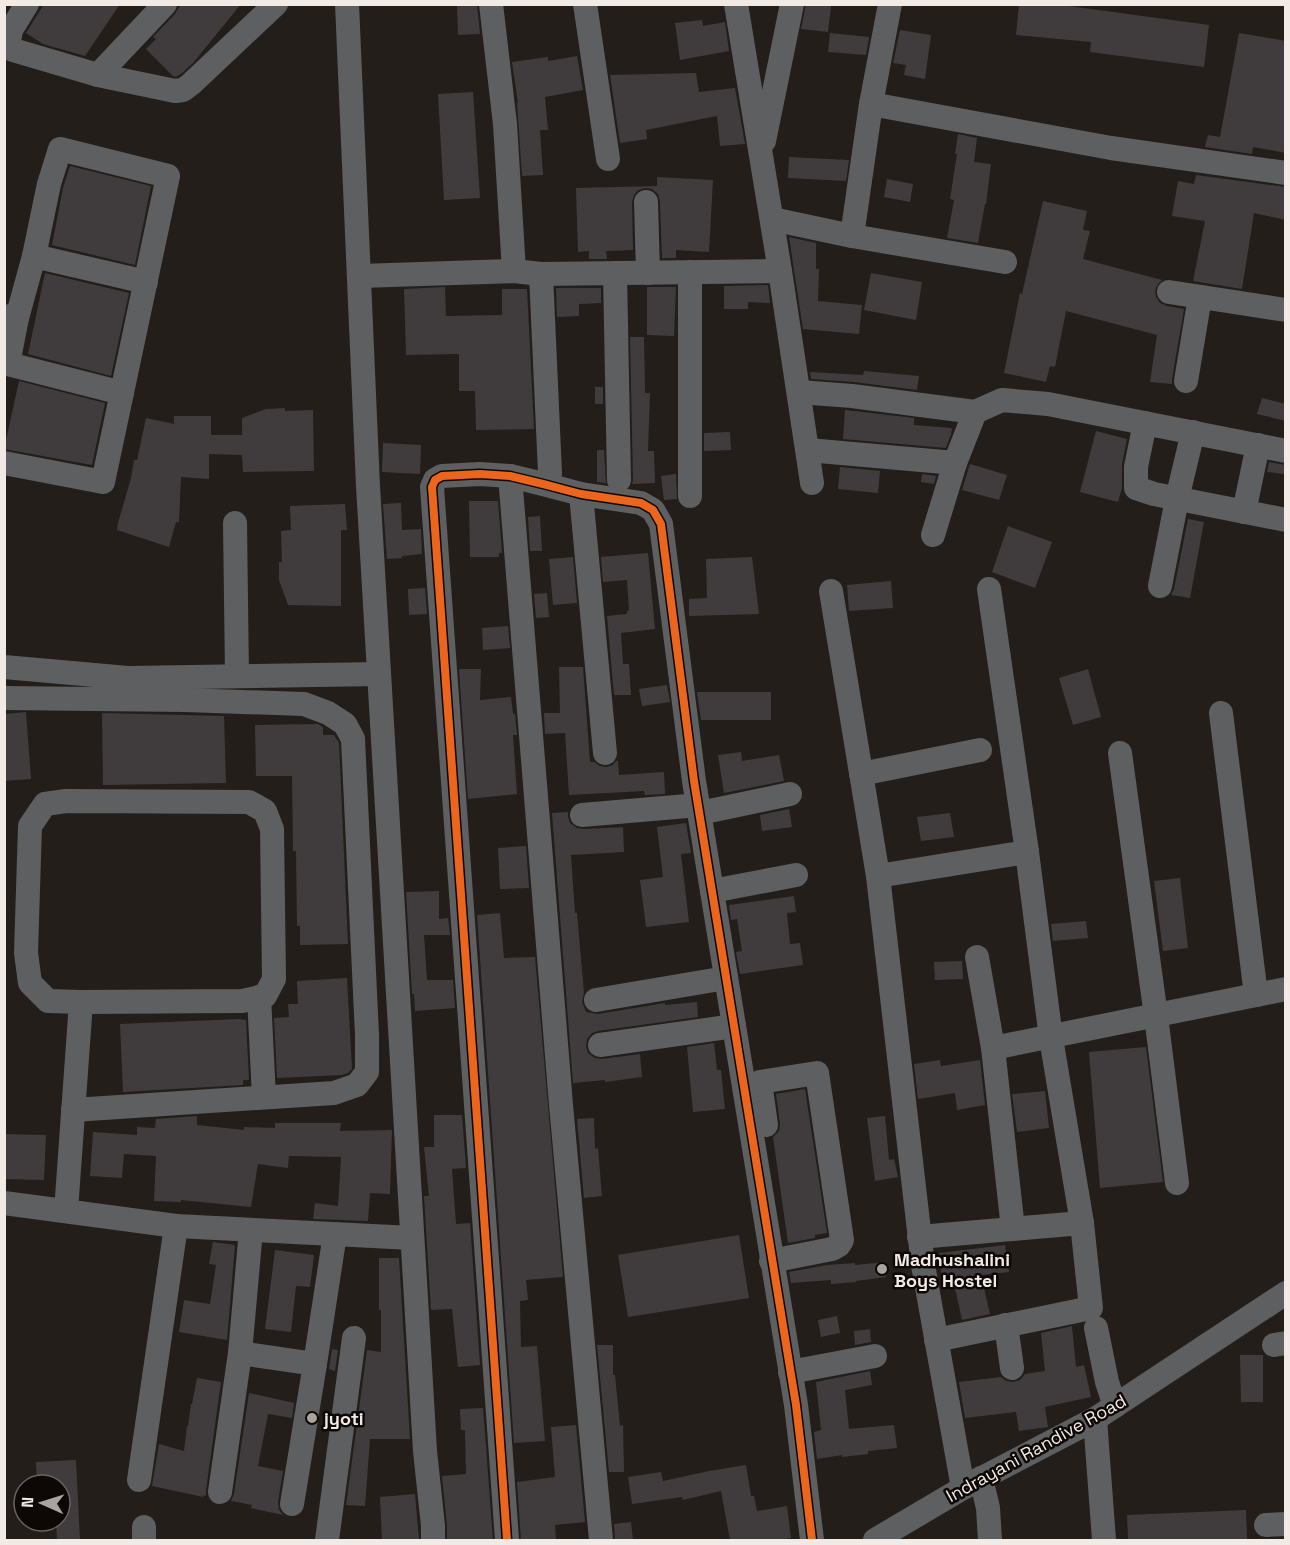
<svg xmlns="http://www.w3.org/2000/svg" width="1290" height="1545" viewBox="0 0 1290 1545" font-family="'Space Grotesk',sans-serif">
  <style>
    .building { fill: #403c3d }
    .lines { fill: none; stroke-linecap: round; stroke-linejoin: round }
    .minor { stroke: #5e5f60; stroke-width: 24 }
    .cycleway-casing { stroke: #0d0805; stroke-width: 11 }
    .cycleway { stroke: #eb651d; stroke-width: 8 }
    .poi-dot { fill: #aaa39e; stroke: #0d0805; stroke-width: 2 }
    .labels { text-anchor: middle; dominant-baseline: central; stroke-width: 5; stroke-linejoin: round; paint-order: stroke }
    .poi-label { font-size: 18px; font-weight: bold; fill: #f2eae5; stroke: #0d0805; text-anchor: start }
    .street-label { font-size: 18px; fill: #f2eae5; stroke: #0d0805 }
  </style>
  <rect width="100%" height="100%" fill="#231e19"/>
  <g class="building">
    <polygon points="44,4 120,4 85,56 43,44 26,33"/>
    <polygon points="181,4 241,4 193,63 182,73 176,77 173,76 146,49 156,39 153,37 175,14"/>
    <polygon points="457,4 477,4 480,34 458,35"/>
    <polygon points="806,4 831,6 828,32 801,29"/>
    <polygon points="1019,4 1069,4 1069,6 1209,25 1204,67 1090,52 1091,42 1016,35"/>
    <polygon points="702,20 703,26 725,22 729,51 680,60 675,23"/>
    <polygon points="900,30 931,35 925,79 904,75 906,65 893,63"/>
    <polygon points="830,33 869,37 866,55 828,52"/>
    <polygon points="1239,33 1286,41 1286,153 1253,147 1252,154 1205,147 1208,135 1220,137"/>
    <polygon points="577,56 583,90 545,97 548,130 540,130 543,175 522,176 517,103 518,103 512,62 548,57 548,61"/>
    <polygon points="696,73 699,92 735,88 745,144 720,146 717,116 646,130 647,139 620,143 610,75"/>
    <polygon points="473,92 480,198 444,200 438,94"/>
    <polygon points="958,134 977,138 974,162 991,164 986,204 985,204 978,243 947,238 954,200 950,199 957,154 955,154"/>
    <polygon points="789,157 849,160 846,181 788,178"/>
    <polygon points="70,166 151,186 135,265 52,245 63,188"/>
    <polygon points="1196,175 1286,187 1286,220 1254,213 1242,289 1193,281 1205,221 1172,216 1178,181 1194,184"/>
    <polygon points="657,177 713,180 709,252 676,250 676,258 662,258 660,201 658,194 652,189 646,188 638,190 634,195 632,202 633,250 606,251 607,259 589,259 589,251 578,252 576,188 657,186"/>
    <polygon points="887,179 913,184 910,202 884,197"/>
    <polygon points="1043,201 1087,211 1083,230 1090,231 1083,259 1162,280 1158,284 1155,290 1156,297 1160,303 1167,306 1184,309 1172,379 1172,384 1150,382 1157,335 1066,311 1055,367 1050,366 1046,382 1004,373 1020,293 1022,294"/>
    <polygon points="789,237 816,243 816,269 819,269 818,301 862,305 859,334 803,329"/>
    <polygon points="45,273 129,293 111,376 28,354"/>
    <polygon points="871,273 922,282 916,320 864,310"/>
    <polygon points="768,285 770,303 748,302 748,309 724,309 724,286"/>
    <polygon points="445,287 446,316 502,315 502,289 527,289 534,429 476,430 475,391 459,391 459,354 406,355 404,289"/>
    <polygon points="647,287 676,287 674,336 647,335"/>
    <polygon points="556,288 601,288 601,303 579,304 579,316 557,317"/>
    <polygon points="630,337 644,337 645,393 650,393 648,451 654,451 655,483 632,484 633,480"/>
    <polygon points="864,371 919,376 917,390 854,382 811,379 810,372 863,375"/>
    <polygon points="19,381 105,403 92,465 4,449"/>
    <rect x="595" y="387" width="8" height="17"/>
    <polygon points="1262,398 1286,404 1286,421 1257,414"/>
    <polygon points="285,408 285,411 313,410 314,471 243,472 242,455 209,454 209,479 181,477 179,522 176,522 169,547 117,530 118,523 131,478 134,460 137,460 146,418 174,424 174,416 211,416 211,435 242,435 242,418 266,409"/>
    <polygon points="845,410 914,418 914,425 952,428 951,434 946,448 843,439"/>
    <polygon points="1096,431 1127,439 1122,464 1122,488 1118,502 1080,492"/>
    <polygon points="730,432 731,450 704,451 704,433"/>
    <polygon points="383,443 421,445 420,474 382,472"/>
    <polygon points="597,450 604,450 606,483 597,482"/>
    <polygon points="1269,462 1285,465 1284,474 1267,472"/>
    <polygon points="970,464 1007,475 999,500 962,490"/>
    <polygon points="840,467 880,471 878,493 838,489"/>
    <polygon points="676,474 677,499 664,500 661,476"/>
    <polygon points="922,474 936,476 934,484 921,482"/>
    <polygon points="469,501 498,501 502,553 499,553 499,557 470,557"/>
    <polygon points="401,503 402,530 421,529 422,554 402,556 402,558 387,559 383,504"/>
    <polygon points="345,504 347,530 341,530 341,606 288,605 279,580 279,562 282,562 281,531 291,530 290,506"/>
    <polygon points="540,516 542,551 530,551 528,517"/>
    <polygon points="1188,519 1204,522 1190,598 1171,595 1174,589"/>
    <polygon points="1008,526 1052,542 1035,588 992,572"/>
    <polygon points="648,553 655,629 621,633 623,664 629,664 631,695 614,695 607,616 627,614 627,611 629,611 627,580 603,582 601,557"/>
    <polygon points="573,557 577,603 553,605 549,559"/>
    <polygon points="752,557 759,614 689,616 689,599 707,598 706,559"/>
    <polygon points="891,581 893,608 849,611 847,585"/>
    <polygon points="425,588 427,614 409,615 408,589"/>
    <polygon points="547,593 549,617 536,618 534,594"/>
    <polygon points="508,626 510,648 483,650 482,628"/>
    <polygon points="559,667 583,667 590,762 594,762 600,766 606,767 613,765 616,761 618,761 619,775 664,772 665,794 645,795 644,791 569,795 565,733 545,734 544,713 560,713"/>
    <polygon points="459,669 481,669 480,700 511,697 513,714 515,714 517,735 513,735 517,794 468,799"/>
    <polygon points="1088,669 1101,717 1073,725 1059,678"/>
    <polygon points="667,685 670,702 642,706 639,689"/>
    <polygon points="697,692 771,692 771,720 701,720"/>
    <polygon points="26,712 31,779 4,781 4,714"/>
    <polygon points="102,713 224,716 226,783 103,785"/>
    <polygon points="318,724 323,727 323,735 334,735 339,743 348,944 300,945 300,926 297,926 296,851 293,851 292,776 256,776 255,725"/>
    <polygon points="741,752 742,761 779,755 784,781 724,793 718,755"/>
    <polygon points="789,809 792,827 762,831 760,815"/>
    <polygon points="568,812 568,817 570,823 577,828 585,829 623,827 624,852 571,855 575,913 577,913 584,993 582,1002 586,1012 598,1014 665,1003 665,1005 697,1002 698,1017 598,1031 592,1033 587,1039 586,1046 588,1053 595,1058 602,1059 640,1054 642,1077 605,1082 605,1080 573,1083 552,813"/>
    <polygon points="950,813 954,837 921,841 917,817"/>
    <polygon points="686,823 691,853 681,854 689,922 646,927 640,880 663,877 657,827"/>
    <polygon points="526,846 529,888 500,889 498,848"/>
    <polygon points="1180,878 1188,948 1163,951 1154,881"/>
    <polygon points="439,891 439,919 448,918 450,935 424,935 427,980 453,980 455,1008 415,1011 414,994 412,994 406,892"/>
    <polygon points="794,896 796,912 787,913 790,944 800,943 803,965 740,974 736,952 742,951 737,919 731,920 729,905"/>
    <polygon points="500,913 504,958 535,957 563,1277 526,1280 528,1300 520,1301 521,1347 537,1346 545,1441 514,1443 477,915"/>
    <polygon points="1086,921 1088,938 1053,941 1051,924"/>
    <polygon points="962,961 963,979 935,980 934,962"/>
    <polygon points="347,978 352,1069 348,1073 342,1075 277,1078 274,1018 289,1017 288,1004 298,1004 297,981"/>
    <polygon points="240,1019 246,1020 249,1080 243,1080 243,1085 123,1092 120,1024"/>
    <polygon points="714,1043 717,1070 721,1070 725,1109 693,1112 687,1047"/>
    <polygon points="1146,1047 1163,1182 1100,1188 1089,1052"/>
    <polygon points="940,1060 941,1066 980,1060 985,1105 957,1110 955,1093 918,1099 914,1064"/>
    <polygon points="805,1089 827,1233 815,1235 815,1238 788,1243 773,1137 779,1131 780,1124 776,1094"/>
    <polygon points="1045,1091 1049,1128 1017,1132 1012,1094"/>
    <polygon points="434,1115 462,1115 466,1168 452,1169 456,1224 470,1223 480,1365 458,1367 452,1309 431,1310 424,1196 429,1196 424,1147 434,1147"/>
    <polygon points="197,1116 197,1125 244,1130 244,1127 275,1128 275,1123 341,1123 340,1131 392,1130 390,1194 370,1193 368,1221 313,1219 315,1203 338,1206 341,1157 289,1156 288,1168 258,1164 251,1207 181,1200 181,1202 154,1201 156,1156 124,1154 122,1178 90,1176 93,1132 137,1135 137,1127 155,1128 156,1119"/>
    <polygon points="885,1116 889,1160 894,1159 898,1177 875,1181 867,1118"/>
    <polygon points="594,1118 595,1149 598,1148 602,1196 584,1198 577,1119"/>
    <polygon points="4,1134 46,1135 44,1180 4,1179"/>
    <polygon points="739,1235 749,1298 628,1317 618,1255"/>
    <polygon points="213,1242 235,1245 227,1340 179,1332 184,1300 210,1304 216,1265 209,1264"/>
    <polygon points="1005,1245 1009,1272 981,1275 990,1314 962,1320 953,1279 942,1281 939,1253"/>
    <polygon points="275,1250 314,1255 310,1287 296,1286 291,1332 265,1329"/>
    <polygon points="379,1258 399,1258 410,1439 370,1439 365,1506 346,1505 367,1350 381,1352 381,1310 379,1310"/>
    <polygon points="885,1262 886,1277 856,1281 856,1282 831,1284 831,1280 791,1283 789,1272 827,1265 855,1263 855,1265"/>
    <polygon points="837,1316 840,1333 821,1337 818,1320"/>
    <polygon points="1072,1326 1076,1367 1084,1365 1091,1397 1045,1407 1048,1427 1019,1431 1016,1412 965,1418 959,1382 1001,1377 1006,1381 1013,1382 1020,1380 1025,1374 1045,1371 1041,1333"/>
    <polygon points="870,1329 871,1342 855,1345 854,1331"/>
    <polygon points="597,1345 613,1345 613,1375 615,1375 620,1426 623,1425 624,1472 609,1472"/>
    <polygon points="332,1349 338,1350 335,1371 329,1369"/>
    <polygon points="1240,1355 1263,1355 1263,1402 1241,1402"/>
    <polygon points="870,1371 872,1385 845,1390 849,1429 894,1425 897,1448 868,1451 868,1454 842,1457 842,1455 817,1459 814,1432 821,1430 816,1382"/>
    <polygon points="197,1378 221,1382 206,1490 206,1496 203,1495 203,1497 152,1486 159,1444 184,1451 187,1426 188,1426 191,1404 192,1404"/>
    <polygon points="249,1393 294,1403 292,1418 268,1414 258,1466 283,1471 278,1502 279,1510 283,1515 251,1508 252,1505 231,1501 234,1494"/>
    <polygon points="483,1408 493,1540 447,1540 447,1525 442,1476 466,1474 465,1430 461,1430 460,1409"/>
    <polygon points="576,1425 585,1522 555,1525 556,1540 521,1540 517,1482 555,1477 551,1427"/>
    <polygon points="76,1460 80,1540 57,1540 56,1521 60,1521 60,1485 37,1485 36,1462"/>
    <polygon points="746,1465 751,1496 754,1496 757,1511 787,1506 791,1538 775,1540 730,1540 721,1491 683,1500 682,1497 632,1504 628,1477 661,1472 663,1481 709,1471"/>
    <polygon points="415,1494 419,1540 382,1540 380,1497"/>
    <polygon points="1246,1510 1247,1540 1128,1540 1127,1515"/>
    <polygon points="631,1522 633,1540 615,1540 614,1524"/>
  </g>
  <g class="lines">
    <g class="minor">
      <polyline points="27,4 11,30 9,41 13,50 98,75 175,91 183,90 191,84 276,4"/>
      <polyline points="347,4 368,486 425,1451 433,1526 433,1540"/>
      <polyline points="491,4 505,124 514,271"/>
      <polyline points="585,4 608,159"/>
      <polyline points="736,4 780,271 812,483"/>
      <polyline points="98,75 165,4"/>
      <polyline points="871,104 1111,148 1286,173"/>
      <polyline points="764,141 792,4"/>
      <polyline points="646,202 648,273"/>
      <polyline points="772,219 852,236 871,104 890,4"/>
      <polyline points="852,236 1005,262"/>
      <polyline points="34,256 146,282"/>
      <polyline points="615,273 619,480"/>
      <polyline points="541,274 550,473"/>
      <polyline points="360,276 514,271 541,274 780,271"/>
      <polyline points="1169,292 1286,310"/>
      <polyline points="4,316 17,318 34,256 49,184 60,149 168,176 103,482 4,463"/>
      <polyline points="17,318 8,364 122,393"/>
      <polyline points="1186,381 1200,297"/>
      <polyline points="799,392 852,396 975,412 1002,400 1048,404 1286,451"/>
      <polyline points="1145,423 1136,467 1136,488 1154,494 1286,520"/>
      <polyline points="808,450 955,463"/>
      <polyline points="510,476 561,1105 601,1540"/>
      <polyline points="581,494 605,753"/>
      <polyline points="690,496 690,272"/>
      <polyline points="1244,512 1258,445"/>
      <polyline points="235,523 237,676"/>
      <polyline points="933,535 955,463 975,412"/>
      <polyline points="1160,586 1177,499 1193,432"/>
      <polyline points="989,589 1027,852"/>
      <polyline points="831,591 878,876 923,1265 963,1488"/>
      <polyline points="4,667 128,678 379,674"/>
      <polyline points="4,698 185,700 304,704 328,713 345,724 353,739 367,1035 367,1072 357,1085 334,1093 73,1110"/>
      <polyline points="1221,713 1256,995"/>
      <polyline points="1120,753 1156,1016 1177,1183"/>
      <polyline points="861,774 980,750"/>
      <polyline points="700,813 790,794"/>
      <polyline points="582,815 699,805"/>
      <polyline points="878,876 1027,852 1051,1038 1082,1223 1091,1308 936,1340"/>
      <polyline points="712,891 796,875"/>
      <polyline points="977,957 993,1048 1013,1229"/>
      <polyline points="259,997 264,1097"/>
      <polyline points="596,1000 726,978"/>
      <polyline points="600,1045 734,1026"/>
      <polyline points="993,1048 1286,989"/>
      <polyline points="766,1125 760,1082 817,1073 842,1240 839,1245 832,1249 771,1261"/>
      <polyline points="4,1203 176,1226 412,1238"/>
      <polyline points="66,1211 81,1002 48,1001 30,983 26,953 30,826 45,804 66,801 249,802 265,811 272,829 274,979 265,996 242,1001 81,1002"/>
      <polyline points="919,1237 1082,1223"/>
      <polyline points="1006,1325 1012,1368"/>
      <polyline points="1096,1328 1107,1382 1115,1406"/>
      <polyline points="1274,1345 1286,1343"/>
      <polyline points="240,1353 315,1364 335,1234"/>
      <polyline points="790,1372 875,1356"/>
      <polyline points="1095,1419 1104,1540"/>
      <polyline points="981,1478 988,1508 990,1540"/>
      <polyline points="139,1480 176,1226"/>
      <polyline points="220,1492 240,1353 251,1230"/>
      <polyline points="292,1504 315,1364"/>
      <polyline points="1266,1525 1286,1524"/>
      <polyline points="144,1527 144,1540"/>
      <polyline points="327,1540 354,1338"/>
      <polyline points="507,1540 432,487 435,480 442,476 480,474 510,476 543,484 581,494 641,503 653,510 661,524 694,781 796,1405 812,1540"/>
      <polyline points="875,1540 963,1488 1095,1419 1286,1293"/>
    </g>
    <defs>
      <polyline id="cycleway" points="507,1540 432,487 435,480 442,476 480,474 510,476 543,484 581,494 641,503 653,510 661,524 694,781 796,1405 812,1540"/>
    </defs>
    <use href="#cycleway" class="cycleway-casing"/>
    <use href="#cycleway" class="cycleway"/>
  </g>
  <g class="poi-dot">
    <circle cx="882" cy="1269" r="6"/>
    <circle cx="312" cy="1418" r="6"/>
  </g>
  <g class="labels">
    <g class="poi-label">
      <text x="894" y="1259">Madhushalini<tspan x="894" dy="21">Boys Hostel</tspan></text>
      <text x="324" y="1418">jyoti</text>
    </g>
    <g class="street-label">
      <text transform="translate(1036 1448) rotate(-29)">Indrayani Randive Road</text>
    </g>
  </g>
  <rect width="1290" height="1545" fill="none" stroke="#f2eae5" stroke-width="12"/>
  <g transform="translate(42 1503) rotate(273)"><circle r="28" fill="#0d0805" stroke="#69625f" stroke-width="1.5"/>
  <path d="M0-4.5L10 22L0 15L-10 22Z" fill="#aaa39e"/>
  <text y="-9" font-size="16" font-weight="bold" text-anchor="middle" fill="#f2eae5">N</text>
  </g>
</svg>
